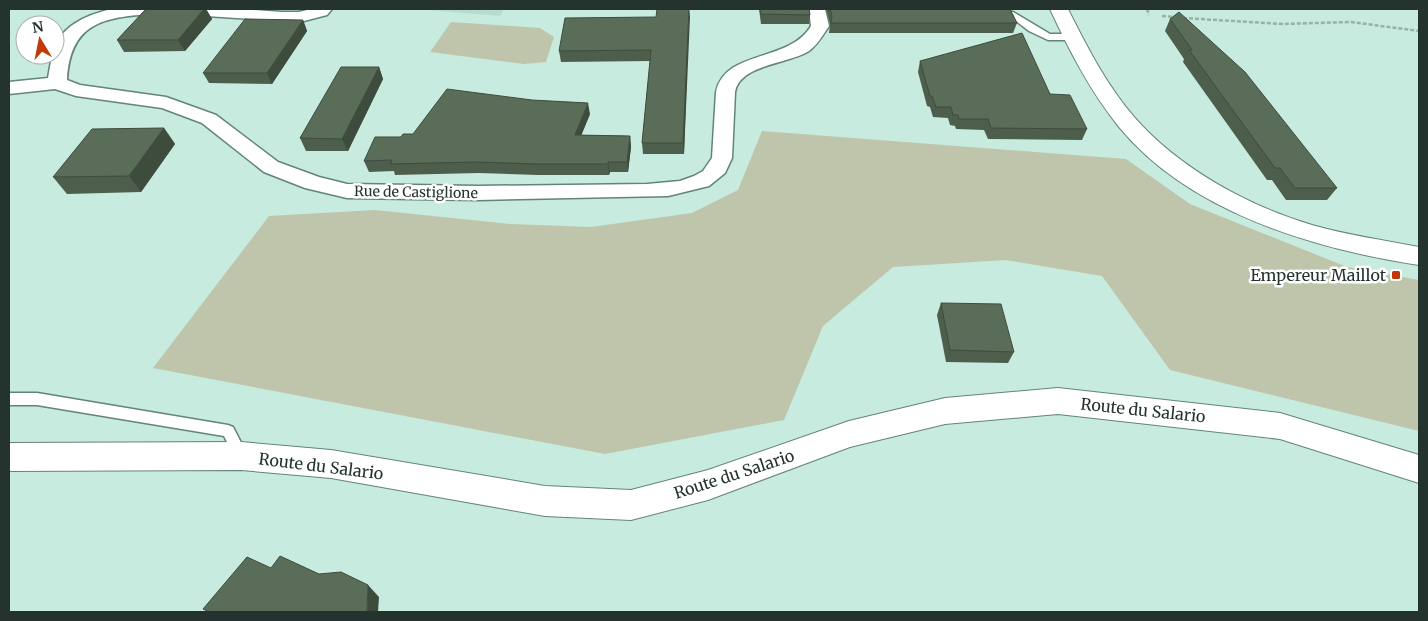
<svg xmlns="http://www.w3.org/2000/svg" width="1428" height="621" viewBox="0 0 1428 621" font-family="Merriweather,serif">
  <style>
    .built { fill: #b3dece }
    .green { fill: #bfc5aa }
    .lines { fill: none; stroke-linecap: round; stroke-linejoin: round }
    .service-casing { stroke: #638479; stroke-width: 3 }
    .minor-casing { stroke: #638479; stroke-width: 3 }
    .secondary-casing { stroke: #638479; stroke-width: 2 }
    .path { stroke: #94b2a7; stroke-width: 2.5; stroke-dasharray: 4 2; stroke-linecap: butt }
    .service { fill: #fff; fill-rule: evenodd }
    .minor { fill: #fff; fill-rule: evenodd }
    .secondary { fill: #fff; fill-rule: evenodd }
    .wall { fill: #4d5e4c }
    .shaded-wall { fill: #3e4c3e }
    .building { fill: #596d58; stroke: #3e4c3e }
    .poi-dot { fill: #c13907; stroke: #fff; stroke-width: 2 }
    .labels { text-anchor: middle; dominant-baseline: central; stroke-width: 5; stroke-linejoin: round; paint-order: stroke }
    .far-street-label { font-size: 14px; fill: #25332e; stroke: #fff }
    .poi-label { font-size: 16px; fill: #25332e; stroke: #fff; text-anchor: end }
    .street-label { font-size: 16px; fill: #25332e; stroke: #fff }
  </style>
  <rect width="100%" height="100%" fill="#c7ebde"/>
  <polygon class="built" points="416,9 503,9 501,16"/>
  <g class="green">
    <polygon points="451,22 540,28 554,37 546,62 524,64 430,52"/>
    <polygon points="762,131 1126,159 1190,204 1347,267 1419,280 1419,431 1170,370 1102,276 1006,260 893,267 823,326 784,420 605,454 153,368 269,216 375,210 511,224 591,227 692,213 738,190"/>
  </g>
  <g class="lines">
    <defs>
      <g id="service">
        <polygon points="961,9 1013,12 1050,34 1074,34 1078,37 1074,40 1048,40 1029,31 1011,17 974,15"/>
        <polygon points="9,393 37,393 228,425 233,427 248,456 246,460 241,462 236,460 224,436 37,405 9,405"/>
      </g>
      <g id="minor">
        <path d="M112,9H161L159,13L153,14C103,17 70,23 67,80L80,85L166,97L216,115L278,162L319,177L347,184L478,186L647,184L680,181L694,176L703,171L712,158L716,92C725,49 789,63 811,26L809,9H825L829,26C823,35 818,44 809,51C789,64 740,64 735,92L732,158L725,173L709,186L668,196L478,200L347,198L305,188L264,172L202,123L162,108L76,96L55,89L9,94V82L48,78L52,55H55C55,27 89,14 112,9Z"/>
        <polygon points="167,9 239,9 282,12 299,12 311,9 332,9 327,15 300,22 175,14 169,13"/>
      </g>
      <g id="secondary">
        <path d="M1050,9H1068C1087,47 1107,86 1135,118C1179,168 1248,206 1312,225C1347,235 1383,240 1419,247V265C1314,249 1189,212 1119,127C1090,91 1069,50 1050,9Z"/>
        <polygon points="1058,388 1280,413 1419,455 1419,483 1280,439 1058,414 945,424 850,447 708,500 631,520 545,516 331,478 241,470 9,471 9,443 241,442 331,450 545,486 631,490 708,470 849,421 945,398"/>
      </g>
    </defs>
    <use href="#service" class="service-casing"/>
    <use href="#minor" class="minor-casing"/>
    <use href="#secondary" class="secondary-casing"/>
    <g class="path">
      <polyline points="1147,9 1149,15"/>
      <polyline points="1162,16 1177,17"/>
      <polyline points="1183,18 1283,24 1351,22 1419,31"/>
    </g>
    <use href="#service" class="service"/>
    <use href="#minor" class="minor"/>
    <use href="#secondary" class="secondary"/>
  </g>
  <g class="wall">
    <polygon points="146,9 206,9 212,19 185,51 124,52 117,40"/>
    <polygon points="689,9 684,154 643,154 642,143 650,61 561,62 559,51 656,17"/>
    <polygon points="759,9 809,9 810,15 809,24 761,24"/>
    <polygon points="826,9 1010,9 1017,23 1013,33 829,33 830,24"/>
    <polygon points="1170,19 1337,188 1327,200 1286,200 1272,180 1267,180 1183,62 1184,59 1165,31"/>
    <polygon points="303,20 307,31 272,84 209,83 203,73"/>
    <polygon points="920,61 1050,94 1087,129 1082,140 988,139 984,130 956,129 955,126 950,125 948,118 933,117 930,107 927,106 918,72"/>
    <polygon points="379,67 383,79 348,151 306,151 300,138"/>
    <polygon points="590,114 581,135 630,136 631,147 628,172 610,172 609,175 538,175 479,173 395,175 394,171 369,172 364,161 401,137 413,134"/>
    <polygon points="164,128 175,144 141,192 67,194 53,177"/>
    <polygon points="941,303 1014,352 1008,363 946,362 937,315"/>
  </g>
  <g class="shaded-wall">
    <polygon points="204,9 206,9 212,19 185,51 178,40"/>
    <polygon points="689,9 690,17 684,154 683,143"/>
    <polygon points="303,20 307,31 272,84 267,73"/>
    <polygon points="379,67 383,79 348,151 342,139"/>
    <polygon points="588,103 590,114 577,146 575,135"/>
    <polygon points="164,128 175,144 141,192 129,176"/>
    <polygon points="630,136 631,147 628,172 627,162"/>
    <polygon points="608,162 610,172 609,175 608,164"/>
    <polygon points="368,585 379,597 378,612 367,612"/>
  </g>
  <g class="building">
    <polygon points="146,9 204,9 178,40 117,40"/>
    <polygon points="657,9 689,9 683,143 642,143 651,50 559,51 565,18 656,17"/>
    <polygon points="760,9 809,9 810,15 761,14"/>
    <polygon points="830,9 1010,9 1017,23 831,23 832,16"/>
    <polygon points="1179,12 1245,72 1337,188 1295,188 1280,168 1275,168 1189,50 1192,50 1170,19"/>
    <polygon points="245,19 303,20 267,73 203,73"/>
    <polygon points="1022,33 1050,94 1070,95 1087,129 991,128 988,119 959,119 958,115 953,115 951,107 936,107 932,96 930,96 920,61"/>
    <polygon points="341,67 379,67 342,139 300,138"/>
    <polygon points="447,89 532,100 588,103 575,135 630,136 627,162 608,162 608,164 536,164 476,162 391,164 392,160 364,161 375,137 401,137 403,134 413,134"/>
    <polygon points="164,128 129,176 53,177 92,129"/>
    <polygon points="941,303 1001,304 1014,352 950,350"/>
    <polygon points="280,556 319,574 341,572 368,585 367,612 209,612 203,609 247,557 271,568"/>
  </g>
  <rect class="poi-dot" x="1391" y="270" width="10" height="10" rx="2.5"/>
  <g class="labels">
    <g class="far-street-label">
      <text transform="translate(416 192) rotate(1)">Rue de Castiglione</text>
    </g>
    <g class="poi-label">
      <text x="1386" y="275">Empereur Maillot</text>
    </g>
    <g class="street-label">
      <text transform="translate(1143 410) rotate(6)">Route du Salario</text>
      <text transform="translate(321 466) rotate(7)">Route du Salario</text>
      <text transform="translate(734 474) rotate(-18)">Route du Salario</text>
    </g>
  </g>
  <rect width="1428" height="621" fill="none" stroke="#25332e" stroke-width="20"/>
  <g transform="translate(40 40) rotate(350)"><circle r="24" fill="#ffffff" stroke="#a8adab"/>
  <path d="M0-4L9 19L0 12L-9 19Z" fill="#c13907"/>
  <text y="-8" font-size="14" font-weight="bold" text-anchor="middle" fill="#25332e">N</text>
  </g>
</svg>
